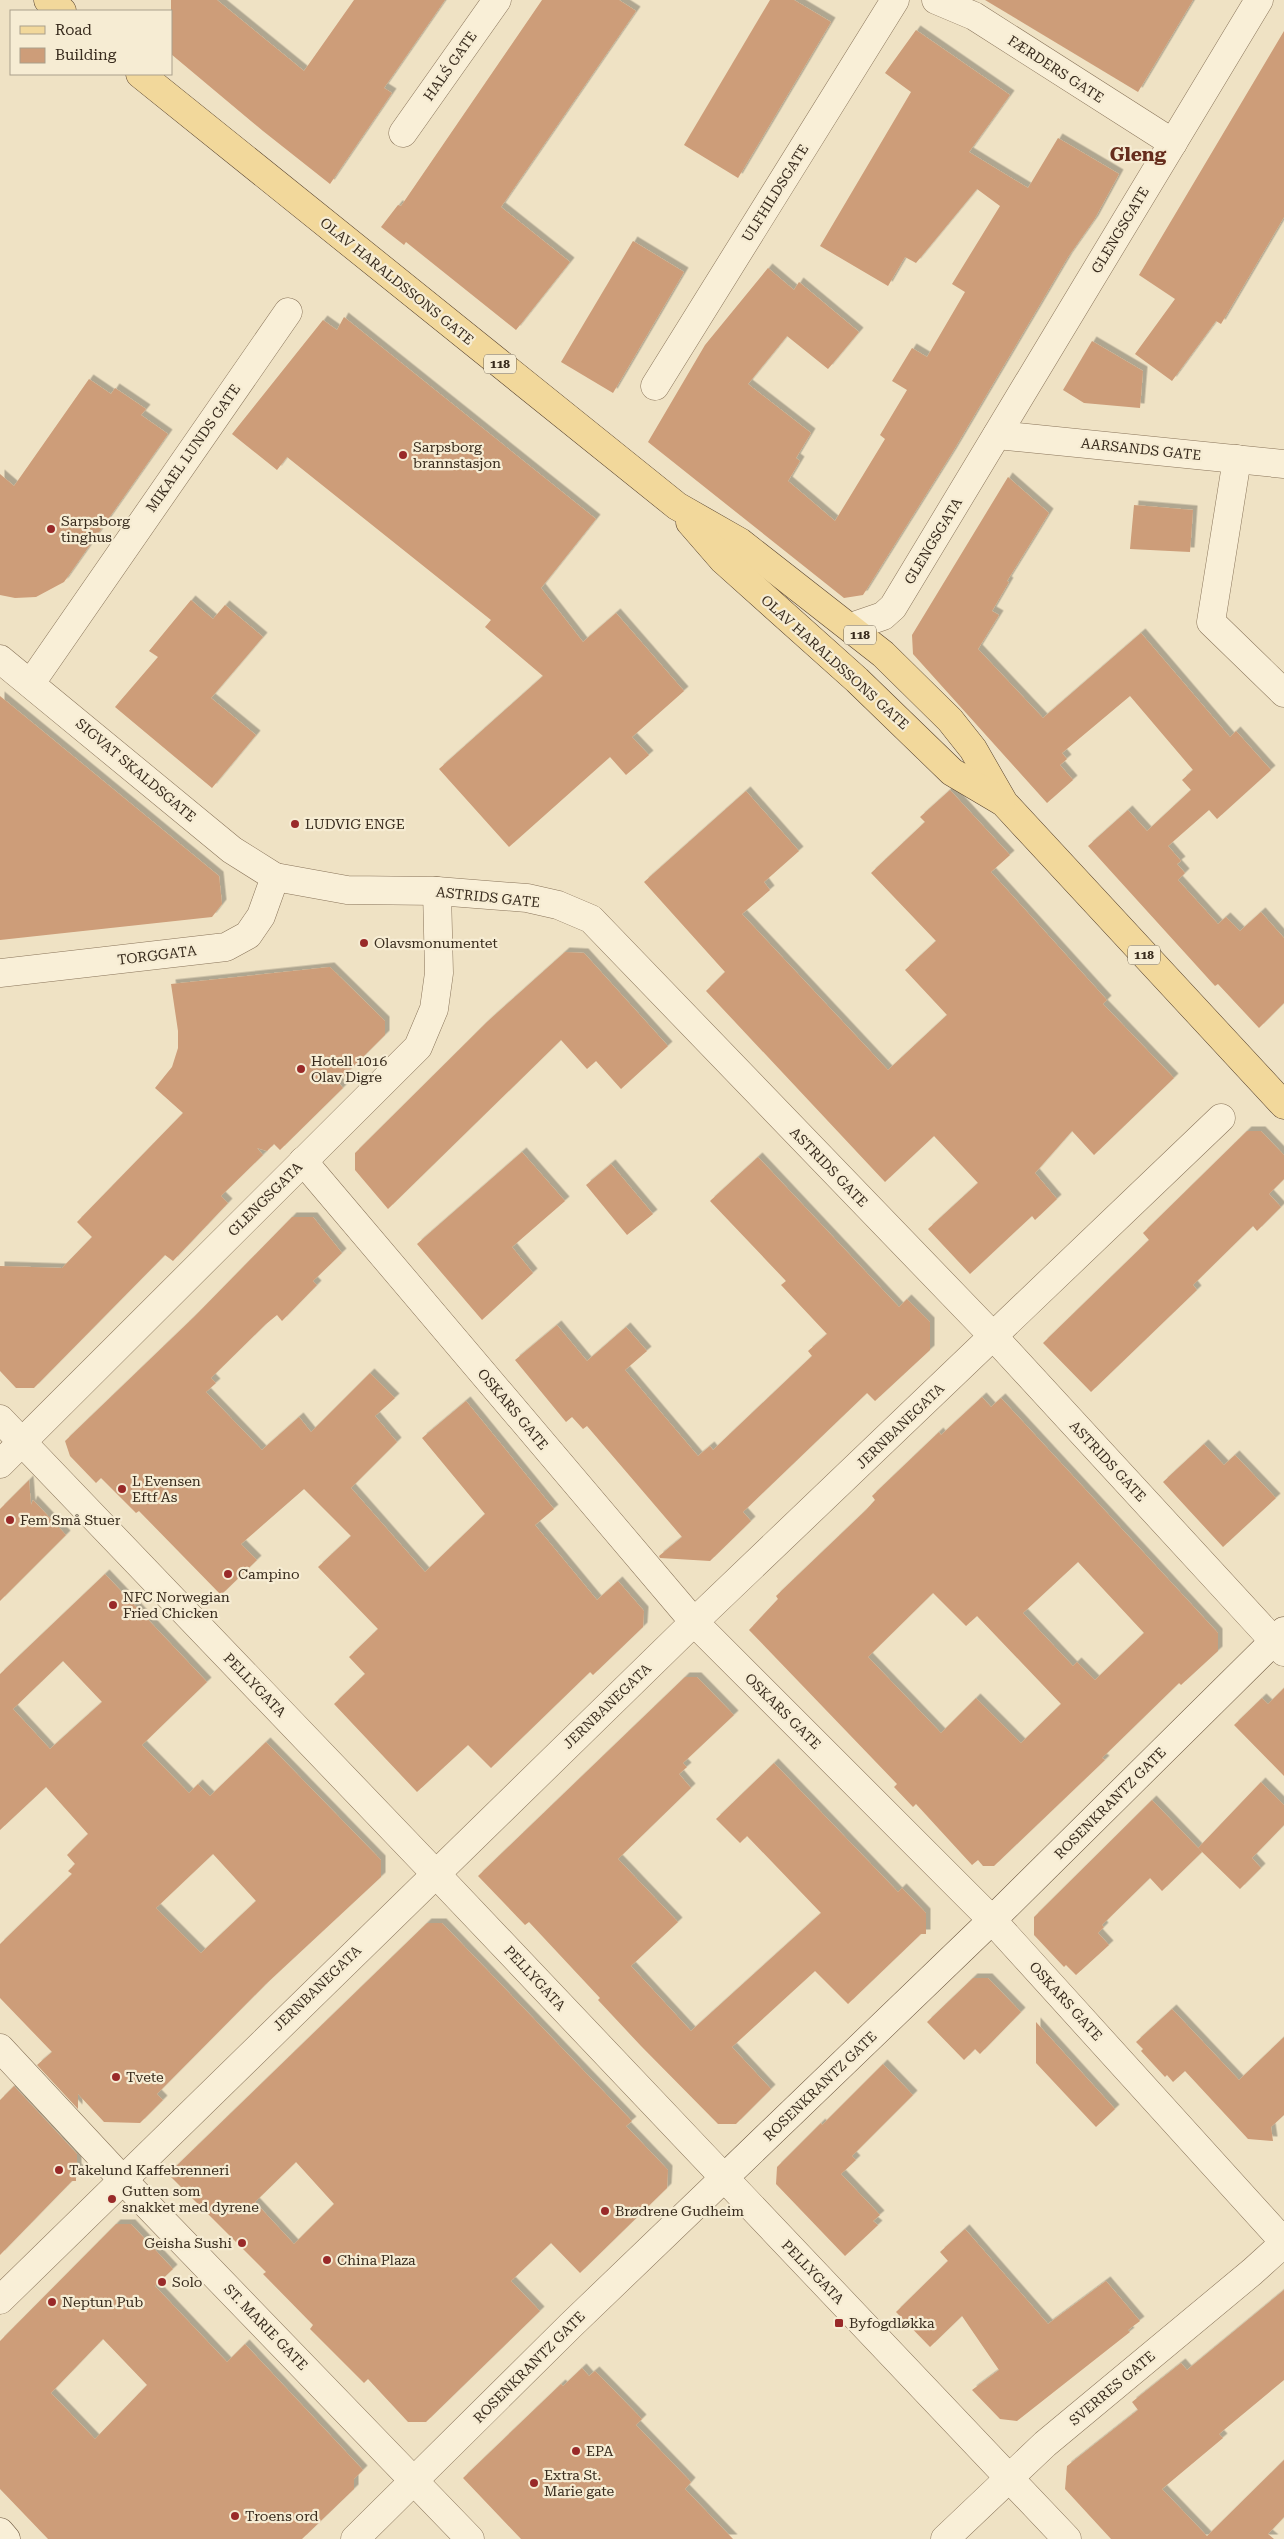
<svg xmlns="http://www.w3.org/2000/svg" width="1284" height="2539" viewBox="0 0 1284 2539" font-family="'Roboto Serif',serif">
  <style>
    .building { fill: #cd9d79; fill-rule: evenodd; filter: url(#shadow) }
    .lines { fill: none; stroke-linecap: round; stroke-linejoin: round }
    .street-casing { stroke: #89745a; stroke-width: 29 }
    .secondary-casing { stroke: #6b553d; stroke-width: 29 }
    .primary-casing { stroke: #57422e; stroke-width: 29 }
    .street { stroke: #f9efd7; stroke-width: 28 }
    .secondary { stroke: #f9efd7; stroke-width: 28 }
    .primary { stroke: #f2d89b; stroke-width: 28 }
    .poi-dot { fill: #992a29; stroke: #f6ecd3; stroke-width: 2 }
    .labels { text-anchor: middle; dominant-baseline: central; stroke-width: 4.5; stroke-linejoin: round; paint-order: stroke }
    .shield { fill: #f6ecd3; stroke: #726654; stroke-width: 1 }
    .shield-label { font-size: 12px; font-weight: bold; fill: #392c1e }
    .street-label { font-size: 14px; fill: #392c1e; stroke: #f6ecd3 }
    .poi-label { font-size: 14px; fill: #392c1e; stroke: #f6ecd3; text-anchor: start }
    .district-label { font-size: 19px; font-weight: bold; fill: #662d1d; stroke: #f6ecd3 }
  </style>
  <defs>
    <filter id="shadow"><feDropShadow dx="4.5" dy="-4.5" stdDeviation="0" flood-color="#0004"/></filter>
  </defs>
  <rect width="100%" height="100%" fill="#efe2c4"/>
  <g class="building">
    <polygon points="171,0 217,0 304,71 354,0 445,0 384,88 392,93 330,184 263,131 171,54"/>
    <polygon points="542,0 619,0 636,11 501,207 570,262 516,330 406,242 404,245 381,227 398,205 401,206"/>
    <polygon points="770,0 794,0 831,22 738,178 684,145"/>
    <polygon points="985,0 1193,0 1138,92"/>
    <polygon points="916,30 1010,95 969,152 1028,188 1058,138 1119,174 1094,220 1068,257 952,453 863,595 844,598 648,442 705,345 768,268 794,290 799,282 859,332 828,369 787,336 748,384 811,433 796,458 800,461 788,481 835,521 885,439 880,435 907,390 892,381 912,348 927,357 965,292 952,284 1000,206 977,189 916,263 905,257 888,286 820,246 911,92 885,73"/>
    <polygon points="1284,31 1284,217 1221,324 1216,321 1172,381 1135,354 1175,299 1139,275"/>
    <polygon points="633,241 684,272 613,393 561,362"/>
    <polygon points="344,317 596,519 541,588 583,642 616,613 684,691 632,737 649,755 626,775 610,757 509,847 439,769 543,676 485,627 491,620 287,457 277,470 232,434 323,320 337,330"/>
    <polygon points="1092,341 1143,371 1140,408 1084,403 1063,390"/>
    <polygon points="89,379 111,394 115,388 146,409 141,415 168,434 64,582 36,597 15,598 0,595 0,474 14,486"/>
    <polygon points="1008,477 1049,513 1007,581 1009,582 992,611 999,615 978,649 1043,718 1141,633 1230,737 1236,731 1271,770 1217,819 1209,810 1168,846 1181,861 1177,864 1185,873 1178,880 1218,924 1226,917 1240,931 1261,912 1284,938 1284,1003 1259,1028 1218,984 1215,986 1088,846 1128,810 1147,831 1191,790 1182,780 1193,770 1130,696 1062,753 1067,759 1060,765 1073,780 1047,803 913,654 912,635"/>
    <polygon points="1134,505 1193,510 1190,552 1130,549"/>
    <polygon points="191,600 213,619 225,605 263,637 211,698 256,735 212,788 115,707 158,657 149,651"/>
    <polygon points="0,696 219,876 222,904 212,917 0,940"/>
    <polygon points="950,790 1010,855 991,872 1107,1000 1103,1004 1174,1078 1094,1155 1072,1131 1035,1173 1057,1199 1035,1220 1032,1216 970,1274 928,1229 978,1183 934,1136 885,1182 706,991 725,972 644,882 746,791 799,851 764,882 770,890 742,914 888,1070 947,1015 905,970 936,941 871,873 925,822 920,817"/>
    <polygon points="565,952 584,953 668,1046 621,1089 596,1061 587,1069 561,1040 388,1209 355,1170 355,1153 487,1022"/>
    <polygon points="330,967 385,1021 385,1035 338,1082 343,1088 280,1150 274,1144 267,1151 257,1148 263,1155 221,1196 228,1203 173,1261 165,1255 34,1388 16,1388 0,1371 0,1266 62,1268 92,1237 77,1222 183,1113 155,1088 172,1067 178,1048 178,1031 171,984"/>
    <polygon points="1247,1131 1261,1131 1284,1155 1284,1179 1269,1194 1281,1207 1257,1231 1253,1226 1193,1285 1197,1290 1091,1392 1043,1343 1149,1240 1143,1233"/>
    <polygon points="522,1152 565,1201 512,1247 533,1273 482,1320 417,1244"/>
    <polygon points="758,1157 899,1307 907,1299 930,1322 930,1350 875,1401 867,1393 743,1512 751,1521 710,1561 660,1558 659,1556 682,1537 587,1426 583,1429 572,1417 566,1422 515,1360 557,1325 587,1361 626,1327 647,1351 625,1370 698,1456 710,1446 713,1450 812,1356 808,1351 827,1334 781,1285 786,1281 710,1201"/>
    <polygon points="611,1164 653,1214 627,1235 586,1185"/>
    <polygon points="292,1217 313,1217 342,1253 313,1281 317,1285 282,1321 277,1315 266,1324 211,1378 216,1383 206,1392 262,1450 299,1417 311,1432 370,1373 395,1398 375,1416 397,1442 351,1488 425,1572 485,1514 422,1438 466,1401 554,1509 535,1525 597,1600 618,1581 644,1611 643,1627 593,1675 590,1672 491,1768 468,1745 417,1792 334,1704 365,1674 349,1657 378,1629 318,1567 351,1536 304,1489 241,1544 257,1560 221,1595 139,1511 136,1513 101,1478 96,1483 70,1456 65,1441 194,1317"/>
    <path d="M982,1397L991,1407L1001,1398L1218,1633V1651L1181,1685L1179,1683L1102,1758L1105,1760L994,1866H983L978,1860L972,1865L916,1804L913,1807L894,1787L897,1784L749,1630L778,1599L776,1596L866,1510L875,1500L872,1496L939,1432L941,1435ZM1078,1562L1144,1633L1095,1680L1077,1662L1073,1666L1023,1613ZM933,1593L966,1626L977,1616L1061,1704L1021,1743L976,1698L941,1733L868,1657Z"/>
    <polygon points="1204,1444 1224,1465 1235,1455 1276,1498 1223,1547 1163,1482"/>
    <polygon points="29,1480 31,1505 33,1500 66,1535 0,1601 0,1509"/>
    <path d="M105,1574L207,1682L142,1745L189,1793L198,1784L210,1796L266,1742L381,1860V1877L266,1984L157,2094L163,2100L140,2123L104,2122L78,2094V2109L37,2065L52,2052L0,1998V1944L72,1874L68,1871L75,1864L67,1855L88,1834L46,1787L0,1830V1674ZM63,1661L102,1702L50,1749L13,1709ZM213,1854L256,1901L201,1953L156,1908Z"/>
    <polygon points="685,1677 697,1677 734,1715 683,1763 687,1767 679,1774 691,1788 618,1859 678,1922 631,1966 691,2031 821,1913 747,1836 740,1843 716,1819 774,1763 898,1892 902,1888 926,1913 926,1934 921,1934 848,2004 815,1971 732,2047 771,2089 736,2124 718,2124 641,2046 598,2000 600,1998 529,1922 525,1925 478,1876"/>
    <polygon points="1284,1688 1284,1776 1234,1725 1262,1698 1268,1704"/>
    <polygon points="1261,1782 1284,1805 1284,1825 1252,1858 1261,1868 1240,1889 1198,1848"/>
    <polygon points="1152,1800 1202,1852 1162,1891 1150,1878 1102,1925 1104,1927 1098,1933 1109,1945 1076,1975 1066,1965 1064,1967 1034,1935 1034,1917"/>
    <path d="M427,1923H442L632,2121L626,2126L668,2170L667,2188L580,2273L551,2243L511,2281L540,2311L426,2422H408L368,2379L364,2383L310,2329L313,2325L263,2274L266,2272L168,2174ZM296,2162L334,2204L294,2244L255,2202Z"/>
    <polygon points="973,1978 988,1978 1021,2012 980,2054 975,2049 964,2060 927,2022"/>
    <polygon points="1172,2009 1239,2080 1284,2037 1284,2115 1271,2127 1273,2141 1248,2139 1185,2071 1173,2082 1167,2075 1165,2077 1141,2051 1143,2049 1136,2042"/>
    <polygon points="1036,2022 1115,2109 1096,2127 1036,2063"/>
    <polygon points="883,2064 913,2095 852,2156 856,2160 841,2174 880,2215 873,2221 878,2225 845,2256 776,2184 777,2167 821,2123 822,2125"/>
    <polygon points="14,2086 77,2154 77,2168 81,2172 76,2176 76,2181 72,2181 0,2255 0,2100"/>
    <path d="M116,2224H131L173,2269L155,2286L227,2362L245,2344L363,2470L354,2479V2489L302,2539H48L0,2489V2341ZM103,2339L147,2385L95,2439L51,2393Z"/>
    <polygon points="965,2229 1048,2324 1106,2281 1140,2321 1128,2330 1130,2332 1017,2421 1000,2419 972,2390 999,2370 962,2316 930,2347 896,2312 948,2261 940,2252"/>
    <polygon points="1284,2290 1284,2380 1219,2434 1223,2438 1162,2489 1207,2536 1284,2460 1284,2517 1268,2534 1274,2539 1111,2539 1065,2489 1067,2466 1138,2410 1132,2402 1181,2363 1187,2370"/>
    <polygon points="582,2368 589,2376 595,2371 642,2419 636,2425 691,2482 685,2489 733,2539 521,2539 463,2478 561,2384 563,2386"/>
  </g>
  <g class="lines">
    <defs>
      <g id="street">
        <polyline points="936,0 974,16 1173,143"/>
        <polyline points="403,133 497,0"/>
        <polyline points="655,386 895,0"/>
        <polyline points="997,435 1284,464"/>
        <polyline points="1237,459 1211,622 1284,693"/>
        <polyline points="851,627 883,616 893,607 1259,0"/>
        <polyline points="0,659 232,850 275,877 347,890 437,891 527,898 558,905 591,919 994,1337 1284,1652"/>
        <polyline points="31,683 288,312"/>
        <polyline points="0,973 226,947 248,935 261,916 275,877"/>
        <polyline points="303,1161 694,1622 992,1920 1284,2242"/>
        <polyline points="0,1419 435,1873 1067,2539"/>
        <polyline points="0,1464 418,1047 434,1009 439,973 437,891"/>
        <polyline points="0,2048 122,2179 470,2539"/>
        <polyline points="0,2300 694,1622 1221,1118"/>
        <polyline points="355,2539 571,2325 724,2178"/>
        <polyline points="945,2539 1045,2444 1252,2272 1284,2243"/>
      </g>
      <g id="secondary">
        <polyline points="724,2178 992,1920 1284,1631"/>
        <polyline points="0,2532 6,2539"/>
      </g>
      <g id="primary">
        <polyline points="48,0 62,11"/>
        <polyline points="140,74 677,506 740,542 883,654 950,720 973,749 1004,803 1284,1105"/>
        <polyline points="690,522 723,560 857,680 952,772 1001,801"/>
      </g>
    </defs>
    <use href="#street" class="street-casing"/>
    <use href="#secondary" class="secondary-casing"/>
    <use href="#primary" class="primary-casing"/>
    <use href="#street" class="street"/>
    <use href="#secondary" class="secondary"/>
    <use href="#primary" class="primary"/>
  </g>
  <g class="poi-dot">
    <circle cx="403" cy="455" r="5"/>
    <circle cx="51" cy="529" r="5"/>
    <circle cx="295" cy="824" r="5"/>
    <circle cx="364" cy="943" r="5"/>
    <circle cx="301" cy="1069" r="5"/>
    <circle cx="122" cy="1489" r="5"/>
    <circle cx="10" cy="1520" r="5"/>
    <circle cx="228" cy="1574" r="5"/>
    <circle cx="113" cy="1605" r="5"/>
    <circle cx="116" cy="2077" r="5"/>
    <circle cx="59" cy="2170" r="5"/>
    <circle cx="112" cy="2199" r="5"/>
    <circle cx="605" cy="2211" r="5"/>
    <circle cx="242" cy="2243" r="5"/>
    <circle cx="327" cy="2260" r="5"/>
    <circle cx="162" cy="2282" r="5"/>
    <circle cx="52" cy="2302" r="5"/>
    <rect x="834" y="2318" width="10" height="10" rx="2.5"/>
    <circle cx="576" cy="2451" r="5"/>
    <circle cx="534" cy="2483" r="5"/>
    <circle cx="235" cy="2516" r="5"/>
  </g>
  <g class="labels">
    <g class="shield">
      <rect x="484" y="354.5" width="32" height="19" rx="4"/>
      <rect x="844" y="625.5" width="32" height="19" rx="4"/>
      <rect x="1128" y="945.5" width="32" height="19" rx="4"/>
    </g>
    <g class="shield-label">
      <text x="500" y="364">118</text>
      <text x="860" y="635">118</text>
      <text x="1144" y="955">118</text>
    </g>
    <g class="street-label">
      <text transform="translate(450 66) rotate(-55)">HALS´ GATE</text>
      <text transform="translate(1056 69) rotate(33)">FÆRDERS GATE</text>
      <text transform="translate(775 193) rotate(-58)">ULFHILDSGATE</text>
      <text transform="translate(1120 230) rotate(-59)">GLENGSGATE</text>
      <text transform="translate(397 281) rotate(39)">OLAV HARALDSSONS GATE</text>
      <text transform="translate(193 448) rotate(-55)">MIKAEL LUNDS GATE</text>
      <text transform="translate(1141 449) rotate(6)">AARSANDS GATE</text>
      <text transform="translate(933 541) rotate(-59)">GLENGSGATA</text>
      <text transform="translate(835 662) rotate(42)">OLAV HARALDSSONS GATE</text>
      <text transform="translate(136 770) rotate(40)">SIGVAT SKALDSGATE</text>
      <text transform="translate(488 897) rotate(6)">ASTRIDS GATE</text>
      <text transform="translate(157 955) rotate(-7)">TORGGATA</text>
      <text transform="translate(829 1167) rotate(46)">ASTRIDS GATE</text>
      <text transform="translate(265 1199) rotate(-45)">GLENGSGATA</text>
      <text transform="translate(513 1409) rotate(50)">OSKARS GATE</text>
      <text transform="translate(900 1426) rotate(-44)">JERNBANEGATA</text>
      <text transform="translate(1108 1461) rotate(47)">ASTRIDS GATE</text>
      <text transform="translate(255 1685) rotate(46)">PELLYGATA</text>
      <text transform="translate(607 1706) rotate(-44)">JERNBANEGATA</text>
      <text transform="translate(783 1711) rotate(45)">OSKARS GATE</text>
      <text transform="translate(1110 1803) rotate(-45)">ROSENKRANTZ GATE</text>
      <text transform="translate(535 1978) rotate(47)">PELLYGATA</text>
      <text transform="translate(317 1988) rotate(-44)">JERNBANEGATA</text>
      <text transform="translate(1066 2001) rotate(48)">OSKARS GATE</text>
      <text transform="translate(820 2086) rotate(-44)">ROSENKRANTZ GATE</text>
      <text transform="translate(813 2272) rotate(46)">PELLYGATA</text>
      <text transform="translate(266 2327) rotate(46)">ST. MARIE GATE</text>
      <text transform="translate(529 2367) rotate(-45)">ROSENKRANTZ GATE</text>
      <text transform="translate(1112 2388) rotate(-40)">SVERRES GATE</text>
    </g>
    <g class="poi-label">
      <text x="413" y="447">Sarpsborg<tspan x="413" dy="16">brannstasjon</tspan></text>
      <text x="61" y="521">Sarpsborg<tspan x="61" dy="16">tinghus</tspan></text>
      <text x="305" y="824">LUDVIG ENGE</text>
      <text x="374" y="943">Olavsmonumentet</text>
      <text x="311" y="1061">Hotell 1016<tspan x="311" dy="16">Olav Digre</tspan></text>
      <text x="132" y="1481">L Evensen<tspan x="132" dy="16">Eftf As</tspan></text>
      <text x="20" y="1520">Fem Små Stuer</text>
      <text x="238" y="1574">Campino</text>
      <text x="123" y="1597">NFC Norwegian<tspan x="123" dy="16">Fried Chicken</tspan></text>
      <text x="126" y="2077">Tvete</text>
      <text x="69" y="2170">Takelund Kaffebrenneri</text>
      <text x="122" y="2191">Gutten som<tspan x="122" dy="16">snakket med dyrene</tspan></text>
      <text x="615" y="2211">Brødrene Gudheim</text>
      <text x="232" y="2243" text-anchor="end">Geisha Sushi</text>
      <text x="337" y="2260">China Plaza</text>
      <text x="172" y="2282">Solo</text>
      <text x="62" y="2302">Neptun Pub</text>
      <text x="849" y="2323">Byfogdløkka</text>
      <text x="586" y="2451">EPA</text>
      <text x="544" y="2475">Extra St.<tspan x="544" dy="16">Marie gate</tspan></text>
      <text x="245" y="2516">Troens ord</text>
    </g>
    <g class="district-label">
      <text x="1138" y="154">Gleng</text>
    </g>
  </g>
  <rect x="10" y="10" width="162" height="65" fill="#f6ecd3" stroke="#aa9f8b"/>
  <rect x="20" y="26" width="25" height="8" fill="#f2d89b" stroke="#aa9f8b"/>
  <text x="55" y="35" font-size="15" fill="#392c1e">Road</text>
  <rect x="20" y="48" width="25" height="15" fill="#cd9d79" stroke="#aa9f8b"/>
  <text x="55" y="60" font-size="15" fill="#392c1e">Building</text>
</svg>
